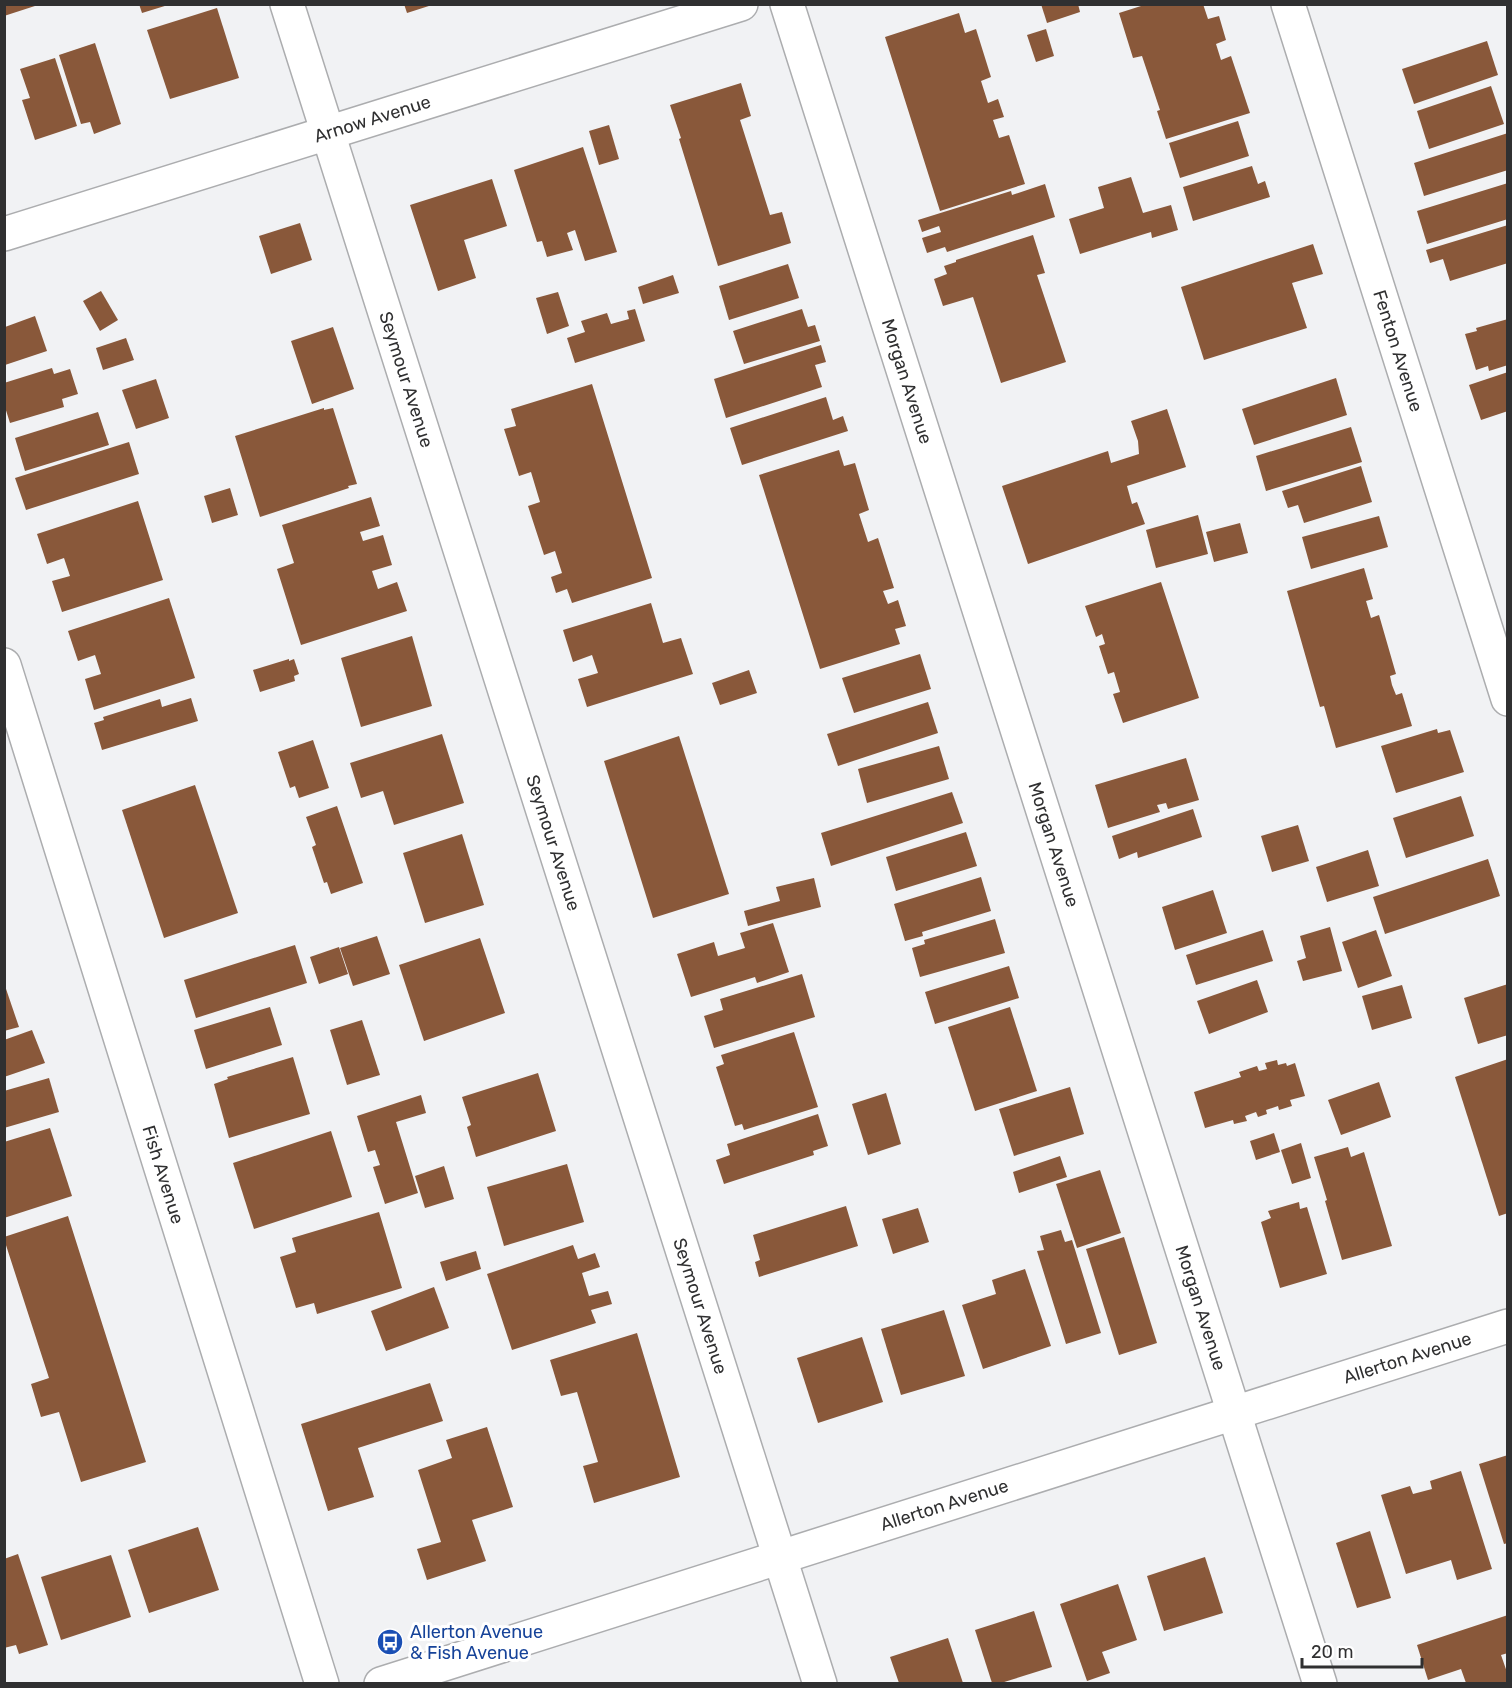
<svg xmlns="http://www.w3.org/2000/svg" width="1512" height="1688" viewBox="0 0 1512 1688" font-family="Rubik,sans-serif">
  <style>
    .building { fill: #89583a }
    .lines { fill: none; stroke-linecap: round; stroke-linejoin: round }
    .minor-casing { stroke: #acadaf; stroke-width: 36 }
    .major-casing { stroke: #acadaf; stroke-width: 36 }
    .minor { stroke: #fff; stroke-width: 33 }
    .major { stroke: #fff; stroke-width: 33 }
    .labels { text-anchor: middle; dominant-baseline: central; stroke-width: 6; stroke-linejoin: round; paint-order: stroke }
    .street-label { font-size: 18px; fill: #303031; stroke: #fff }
    .transit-label { font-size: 18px; fill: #164399; stroke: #fff; text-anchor: start }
  </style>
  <rect width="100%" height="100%" fill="#f1f2f4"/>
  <g class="building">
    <polygon points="4,4 38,4 38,5 4,16"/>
    <polygon points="139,4 168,4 168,5 142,13"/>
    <polygon points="404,4 432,4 432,5 407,13"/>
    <polygon points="1041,4 1078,4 1080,12 1047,23"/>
    <polygon points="1141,4 1203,4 1208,19 1219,16 1226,40 1216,44 1221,60 1231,56 1250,113 1166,139 1157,111 1160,110 1142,56 1133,58 1119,13 1141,6"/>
    <polygon points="217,8 239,78 170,99 147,30"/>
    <polygon points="959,13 965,33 976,29 991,77 981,81 988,103 998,99 1004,117 993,120 999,138 1009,135 1025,184 940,211 885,37"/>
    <polygon points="1046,29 1054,56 1036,62 1027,35"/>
    <polygon points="1487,41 1498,75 1414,104 1402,69"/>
    <polygon points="95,43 121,124 94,134 90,122 81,124 59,55"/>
    <polygon points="55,58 77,126 35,140 22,100 30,98 20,69"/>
    <polygon points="741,83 751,116 740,120 770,215 782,212 791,243 718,266 679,139 681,138 670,105"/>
    <polygon points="1491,86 1504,124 1429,149 1417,111"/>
    <polygon points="1238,121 1249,156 1180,178 1169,143"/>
    <polygon points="609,125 619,159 599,165 589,131"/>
    <polygon points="1508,133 1508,155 1506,156 1508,170 1424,196 1414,163"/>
    <polygon points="583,147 617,252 585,261 575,230 567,233 573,250 547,257 542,241 537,242 514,170"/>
    <polygon points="1252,166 1258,184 1265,181 1270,197 1193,221 1183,187"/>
    <polygon points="1131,177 1143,213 1171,205 1178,230 1152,238 1151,232 1080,254 1069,219 1104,208 1098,187"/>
    <polygon points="492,179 507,226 464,240 476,278 438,291 410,205"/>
    <polygon points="1508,183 1508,219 1427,244 1417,211"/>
    <polygon points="1045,184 1055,217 947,252 945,247 927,253 922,238 941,232 939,226 922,232 918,220 1011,191 1012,195"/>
    <polygon points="300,223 312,260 271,274 259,236"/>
    <polygon points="1508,225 1508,263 1450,281 1443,259 1430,263 1426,250"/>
    <polygon points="1033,235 1045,273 1037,275 1066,362 1001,383 973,297 943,306 934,279 947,274 944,266 956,262 956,260"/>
    <polygon points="1313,244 1323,274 1292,283 1307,328 1204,360 1181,287"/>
    <polygon points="788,264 799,298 729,320 719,286"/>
    <polygon points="673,275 679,293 643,304 638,287"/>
    <polygon points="101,291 118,320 100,331 83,301"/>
    <polygon points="558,292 569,326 547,334 536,298"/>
    <polygon points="635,309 645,341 575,363 567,338 585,332 581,321 607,313 611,324 629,319 627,311"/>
    <polygon points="802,309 808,327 815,325 820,341 744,364 733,331"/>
    <polygon points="35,316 47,351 5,365 5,327"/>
    <polygon points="1508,319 1508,365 1489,371 1488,366 1476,370 1465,334 1477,331 1476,328"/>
    <polygon points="333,327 354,389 312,404 291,341"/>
    <polygon points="126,338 134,360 103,370 96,348"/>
    <polygon points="821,345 826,362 815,365 822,387 726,418 714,379"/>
    <polygon points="52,368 54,374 70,369 78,394 62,399 64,407 10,423 4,404 4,383"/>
    <polygon points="1508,372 1508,411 1481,420 1469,385"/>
    <polygon points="1336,378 1347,415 1254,445 1242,409"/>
    <polygon points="156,379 169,418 136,429 122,390"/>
    <polygon points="592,384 652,578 572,603 567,589 556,593 551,577 562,573 555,551 544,555 528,506 540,502 531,472 519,476 504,429 516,426 511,409"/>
    <polygon points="826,397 833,420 843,416 848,431 742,465 730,428"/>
    <polygon points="324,408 324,410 333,408 357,484 348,486 349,488 260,517 235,436"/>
    <polygon points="1167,409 1186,467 1127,486 1132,504 1137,502 1145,524 1028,564 1002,486 1108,451 1111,463 1139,454 1138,441 1131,421"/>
    <polygon points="98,412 109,445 25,471 15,438"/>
    <polygon points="1351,427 1362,462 1266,491 1256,456"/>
    <polygon points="129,442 139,474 26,510 15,478"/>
    <polygon points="839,450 844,466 855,463 869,510 859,514 868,542 878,538 894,588 883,591 888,604 898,600 906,626 895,629 900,644 820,669 759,475"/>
    <polygon points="1361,466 1372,502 1304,523 1298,505 1288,508 1282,491"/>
    <polygon points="230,488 238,515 212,523 204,496"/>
    <polygon points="371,497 380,526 360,532 363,541 383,535 392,565 372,571 378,589 397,582 407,611 301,645 277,569 294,563 282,525"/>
    <polygon points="138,501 163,580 62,612 52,581 70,576 64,558 47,564 37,534"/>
    <polygon points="1198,515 1208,554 1156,568 1146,530"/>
    <polygon points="1379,516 1388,547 1311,569 1302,537"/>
    <polygon points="1240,523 1248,553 1214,562 1206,532"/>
    <polygon points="1364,568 1373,599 1366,601 1371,618 1379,615 1396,674 1390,676 1392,685 1396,695 1402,693 1412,726 1336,748 1324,706 1320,707 1287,591"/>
    <polygon points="1161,582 1199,698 1123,723 1113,694 1120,692 1114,672 1108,674 1099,646 1105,644 1102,634 1096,637 1085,606"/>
    <polygon points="169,598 195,678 94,710 85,679 101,674 95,655 78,661 68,631"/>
    <polygon points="651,603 663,643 681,638 693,674 587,707 578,679 598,673 592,655 573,662 563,630"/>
    <polygon points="412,636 432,706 361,727 341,658"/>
    <polygon points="920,654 931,689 854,713 842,678"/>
    <polygon points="289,659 289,661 294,659 299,674 294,676 295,681 260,692 253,670"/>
    <polygon points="749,670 757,693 720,705 712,683"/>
    <polygon points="191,698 198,721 102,750 94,723 104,720 103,717 160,699 162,707"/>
    <polygon points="928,702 938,733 838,766 827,734"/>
    <polygon points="1437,729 1438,733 1450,730 1464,772 1396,793 1381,746"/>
    <polygon points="442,734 464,803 394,825 383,791 361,798 350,763"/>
    <polygon points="679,736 729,894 653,918 604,761"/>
    <polygon points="313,740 329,788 299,798 295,786 290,788 278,752"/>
    <polygon points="939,746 949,779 867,803 858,769"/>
    <polygon points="1186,758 1199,800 1168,809 1166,803 1157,805 1160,812 1108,828 1095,785"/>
    <polygon points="195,785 238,913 164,938 122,810"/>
    <polygon points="952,792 963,823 831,866 821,833"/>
    <polygon points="1461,796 1474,836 1406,858 1393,818"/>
    <polygon points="337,806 363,883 331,894 327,882 324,883 312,847 316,845 306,817"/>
    <polygon points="1193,809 1202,837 1138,858 1137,852 1119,859 1112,836"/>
    <polygon points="1298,825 1309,861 1272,872 1261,836"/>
    <polygon points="966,832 977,866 896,891 886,857"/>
    <polygon points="462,834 484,905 425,923 403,853"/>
    <polygon points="1368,850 1379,886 1327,902 1316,867"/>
    <polygon points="1488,859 1500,896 1385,934 1373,897"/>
    <polygon points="981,877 991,911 922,932 923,936 905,941 894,904"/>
    <polygon points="814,878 821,907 748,926 744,911 780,901 776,887"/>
    <polygon points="1213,890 1227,933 1175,950 1162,907"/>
    <polygon points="995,919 1005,953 920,977 912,948 925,944 924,940"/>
    <polygon points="773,923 789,972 757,983 755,977 691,997 677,954 714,942 718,956 745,948 740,933"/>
    <polygon points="1330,927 1342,971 1303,981 1297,961 1306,958 1300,936"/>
    <polygon points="1263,930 1273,961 1196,985 1186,955"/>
    <polygon points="1376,930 1392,976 1358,988 1342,942"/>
    <polygon points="377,936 390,974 353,986 340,948"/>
    <polygon points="480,938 505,1013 424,1041 399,965"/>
    <polygon points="295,945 307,983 196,1018 184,980"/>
    <polygon points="339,947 348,974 319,984 310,957"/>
    <polygon points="1009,966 1019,998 935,1024 925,992"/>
    <polygon points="802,974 815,1017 714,1048 704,1016 723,1010 720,999"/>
    <polygon points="1257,980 1268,1012 1209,1034 1197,1001"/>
    <polygon points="4,983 19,1027 4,1031"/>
    <polygon points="1508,984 1508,1035 1478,1044 1464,998"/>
    <polygon points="1402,985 1412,1018 1372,1030 1362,996"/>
    <polygon points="270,1007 282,1045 206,1069 194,1030"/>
    <polygon points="1010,1007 1037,1091 975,1111 948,1027"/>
    <polygon points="362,1020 380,1075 347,1085 330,1030"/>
    <polygon points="32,1030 45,1063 4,1077 4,1040"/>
    <polygon points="794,1032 818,1107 744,1130 742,1124 735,1126 716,1067 724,1064 721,1055"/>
    <polygon points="293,1057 310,1114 229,1138 214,1084 228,1079 227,1077"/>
    <polygon points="1508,1059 1508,1213 1499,1216 1455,1077"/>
    <polygon points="1277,1060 1278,1065 1286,1063 1287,1066 1295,1063 1305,1096 1290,1100 1292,1106 1279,1110 1278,1106 1266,1110 1267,1114 1258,1117 1256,1112 1245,1116 1247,1121 1234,1124 1233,1120 1205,1128 1194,1092 1241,1077 1239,1072 1257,1066 1259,1071 1267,1069 1265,1063"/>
    <polygon points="538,1073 556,1131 476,1157 467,1127 471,1125 462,1097"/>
    <polygon points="49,1078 59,1112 4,1128 4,1091"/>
    <polygon points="1379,1082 1391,1117 1341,1135 1328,1100"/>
    <polygon points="1070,1087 1084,1134 1014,1156 999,1109"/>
    <polygon points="886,1093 901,1144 868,1155 852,1104"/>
    <polygon points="421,1095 426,1113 396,1122 418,1193 385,1204 373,1167 380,1165 375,1150 368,1152 357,1116"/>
    <polygon points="818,1114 828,1146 813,1151 814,1155 724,1184 716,1160 730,1155 727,1144"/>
    <polygon points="50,1128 72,1196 4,1218 4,1142"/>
    <polygon points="331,1131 352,1197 254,1229 233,1163"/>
    <polygon points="1274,1133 1280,1152 1256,1160 1250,1141"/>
    <polygon points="1301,1143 1311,1178 1292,1184 1281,1150"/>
    <polygon points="1348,1147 1351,1157 1364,1152 1392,1246 1342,1260 1325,1201 1327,1200 1314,1157"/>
    <polygon points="1060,1156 1067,1177 1019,1193 1013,1172"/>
    <polygon points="567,1164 584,1222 504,1246 487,1187"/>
    <polygon points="444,1166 454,1199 425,1208 415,1176"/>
    <polygon points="1100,1170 1121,1233 1077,1248 1056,1184"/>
    <polygon points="1299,1202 1300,1209 1307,1207 1327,1274 1280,1288 1261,1222 1271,1218 1268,1211"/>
    <polygon points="846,1206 858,1246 759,1277 755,1262 760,1260 753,1235"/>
    <polygon points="918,1208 929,1242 893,1254 882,1219"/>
    <polygon points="379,1212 402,1288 317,1314 314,1303 296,1308 280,1257 296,1252 292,1238"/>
    <polygon points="68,1216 146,1462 81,1482 59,1412 41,1417 31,1384 49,1378 4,1239 4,1237"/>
    <polygon points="1061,1230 1065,1242 1072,1240 1101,1333 1066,1344 1037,1251 1044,1250 1040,1236"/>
    <polygon points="1124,1237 1157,1343 1119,1355 1086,1249"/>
    <polygon points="573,1245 578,1259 595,1253 600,1267 582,1273 589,1296 608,1291 612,1304 591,1310 596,1323 512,1350 487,1274"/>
    <polygon points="476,1251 481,1269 446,1281 440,1262"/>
    <polygon points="1025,1269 1051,1346 983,1369 962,1305 996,1294 992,1280"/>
    <polygon points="434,1287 449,1328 386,1351 371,1311"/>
    <polygon points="944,1310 965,1376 901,1395 881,1329"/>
    <polygon points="637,1333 680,1477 594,1503 583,1466 598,1462 577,1392 561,1396 550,1360"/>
    <polygon points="862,1337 883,1402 818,1423 797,1358"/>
    <polygon points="430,1383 443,1421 358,1448 374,1497 328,1511 301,1424"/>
    <polygon points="487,1427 513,1507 472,1520 486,1561 427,1580 417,1549 441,1542 418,1470 452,1458 446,1440"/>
    <polygon points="1508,1455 1508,1543 1504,1544 1479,1464"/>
    <polygon points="1461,1471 1492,1569 1457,1580 1451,1560 1406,1574 1381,1495 1410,1486 1413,1494 1432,1489 1430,1481"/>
    <polygon points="198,1527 219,1590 149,1613 128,1550"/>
    <polygon points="1370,1531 1391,1598 1357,1608 1336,1543"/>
    <polygon points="18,1554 48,1645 19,1654 16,1645 4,1648 4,1559"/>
    <polygon points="111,1555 131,1617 61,1640 41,1577"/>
    <polygon points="1205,1557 1223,1613 1164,1631 1147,1576"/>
    <polygon points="1118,1584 1137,1640 1102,1652 1110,1673 1087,1681 1060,1604"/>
    <polygon points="1034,1611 1052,1667 1001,1683 992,1683 975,1630"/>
    <polygon points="1508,1615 1508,1653 1501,1655 1508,1675 1508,1683 1466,1683 1461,1669 1428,1680 1417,1645"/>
    <polygon points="948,1638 963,1683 899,1683 890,1657"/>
  </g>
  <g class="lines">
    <defs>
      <g id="minor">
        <path id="s1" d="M287,4L820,1684"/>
        <path id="s2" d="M787,4L1320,1684"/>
        <path id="s3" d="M1288,4L1508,699"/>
        <path id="s4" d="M4,234L741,4"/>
        <path id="s5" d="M4,665L322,1684"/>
      </g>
      <g id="major">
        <path id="s6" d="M381,1684L1508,1326"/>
      </g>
    </defs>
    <use href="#minor" class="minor-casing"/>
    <use href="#major" class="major-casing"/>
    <use href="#minor" class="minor"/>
    <use href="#major" class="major"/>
  </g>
  <defs>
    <symbol id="bus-disc" viewBox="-11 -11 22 22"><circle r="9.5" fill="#1a4fb4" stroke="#fff"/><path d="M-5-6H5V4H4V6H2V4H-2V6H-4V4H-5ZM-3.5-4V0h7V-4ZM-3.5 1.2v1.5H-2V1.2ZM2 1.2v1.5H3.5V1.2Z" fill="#fff"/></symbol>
  </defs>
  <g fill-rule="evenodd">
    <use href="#bus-disc" x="375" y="1627" width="30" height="30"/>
  </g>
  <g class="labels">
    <g class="street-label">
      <text stroke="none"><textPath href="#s4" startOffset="386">Arnow Avenue</textPath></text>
      <text stroke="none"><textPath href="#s3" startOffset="364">Fenton Avenue</textPath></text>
      <text stroke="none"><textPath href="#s1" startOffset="394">Seymour Avenue</textPath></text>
      <text stroke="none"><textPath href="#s2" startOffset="396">Morgan Avenue</textPath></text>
      <text stroke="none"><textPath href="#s1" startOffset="880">Seymour Avenue</textPath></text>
      <text stroke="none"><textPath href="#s2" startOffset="882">Morgan Avenue</textPath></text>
      <text stroke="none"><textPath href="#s5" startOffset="534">Fish Avenue</textPath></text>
      <text stroke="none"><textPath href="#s1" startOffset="1366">Seymour Avenue</textPath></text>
      <text stroke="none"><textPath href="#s2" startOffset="1368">Morgan Avenue</textPath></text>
      <text stroke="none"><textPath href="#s6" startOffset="1077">Allerton Avenue</textPath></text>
      <text stroke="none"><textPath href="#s6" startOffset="591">Allerton Avenue</textPath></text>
    </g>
    <g class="transit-label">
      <text x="410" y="1632">Allerton Avenue<tspan x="410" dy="21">&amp; Fish Avenue</tspan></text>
    </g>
  </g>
  <rect width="1512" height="1688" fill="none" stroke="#303031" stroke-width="12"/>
  <path d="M1302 1658v9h120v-9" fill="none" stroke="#303031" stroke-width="3"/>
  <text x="1311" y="1658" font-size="18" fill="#303031" stroke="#ffffff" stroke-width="4.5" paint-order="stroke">20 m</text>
</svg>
